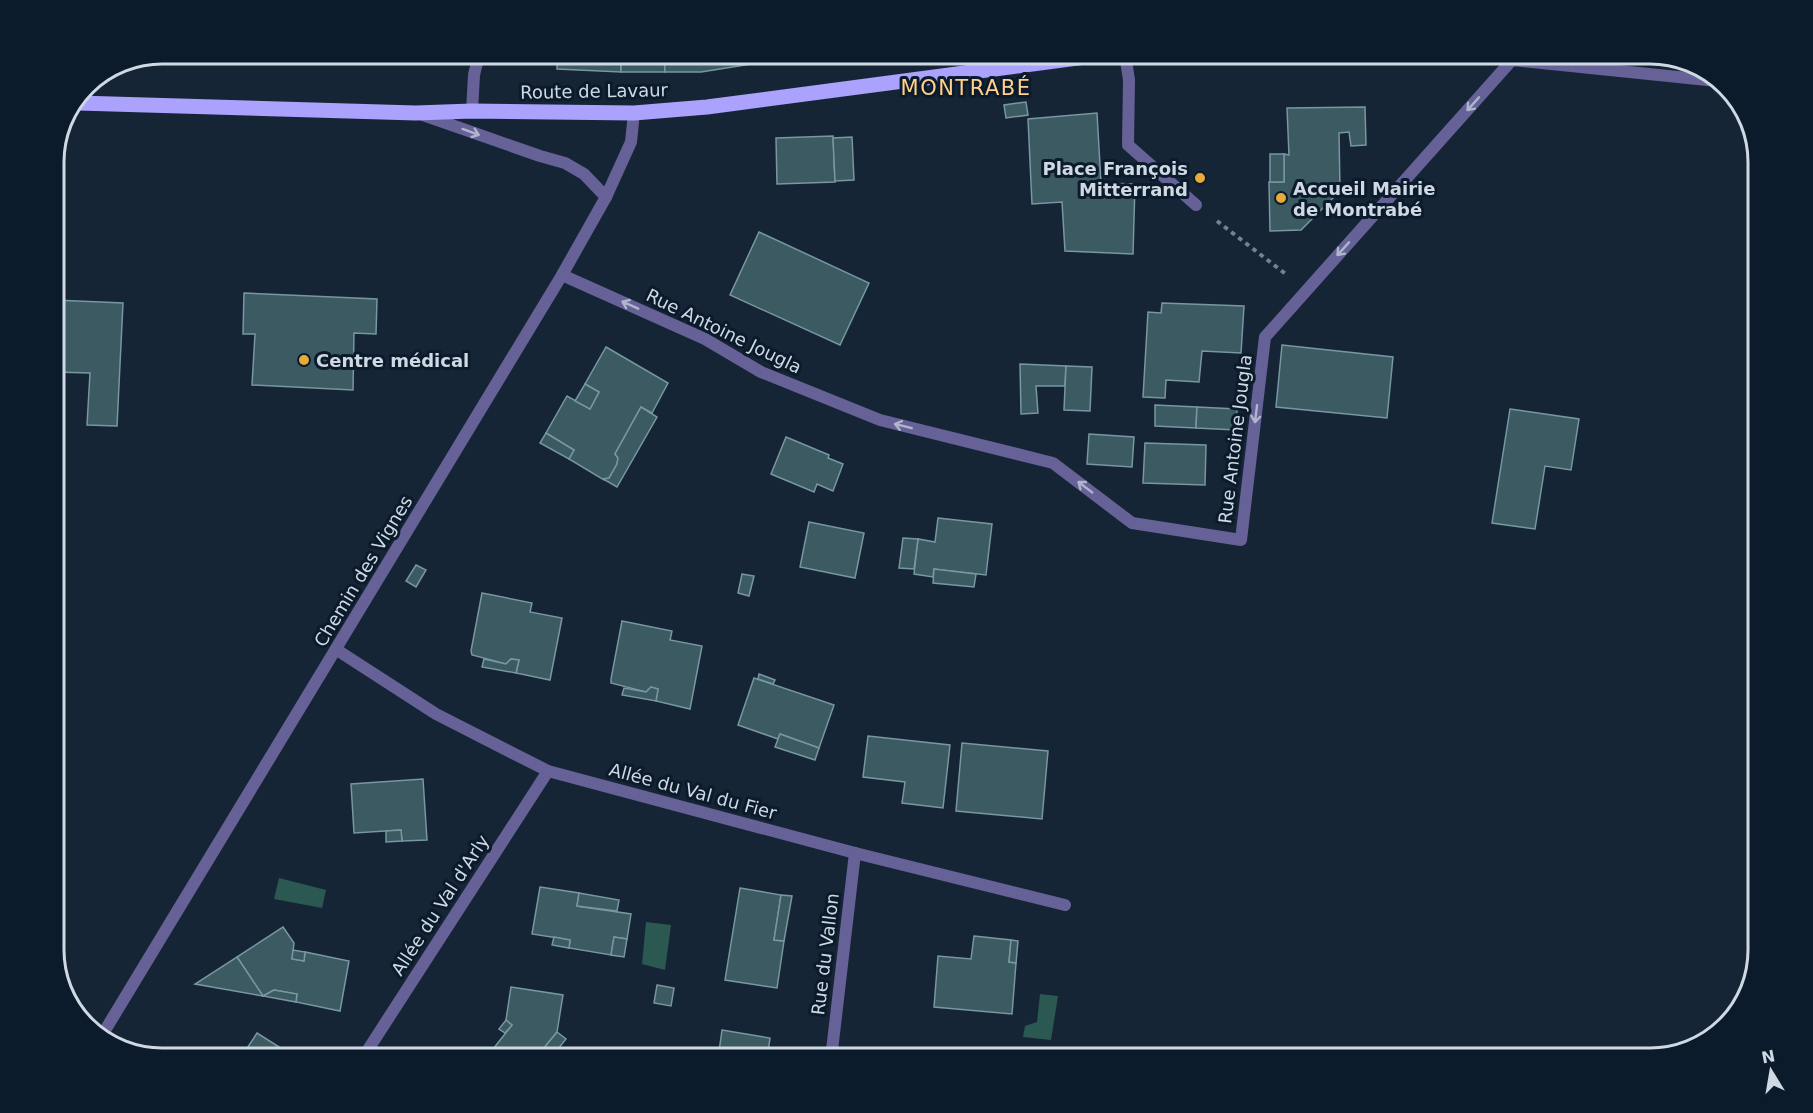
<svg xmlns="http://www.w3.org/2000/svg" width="1813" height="1113" viewBox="0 0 1813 1113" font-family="'DejaVu Sans',sans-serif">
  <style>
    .green { fill: #55265e }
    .water { fill: #2b5851 }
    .building { fill: #3b5a62; stroke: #7797a1; stroke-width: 1.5 }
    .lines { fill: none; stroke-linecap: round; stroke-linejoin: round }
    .path { stroke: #75818f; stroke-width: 4; stroke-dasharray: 4.5 4.5; stroke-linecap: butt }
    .service { stroke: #666298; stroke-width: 12 }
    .minor { stroke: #666298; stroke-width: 12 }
    .primary { stroke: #aaa2fd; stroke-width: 15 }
    .oneway { stroke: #b0b5cd }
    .poi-dot { fill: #eaaa38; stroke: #0c1b2c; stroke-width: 2 }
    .labels { text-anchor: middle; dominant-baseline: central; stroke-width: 6; stroke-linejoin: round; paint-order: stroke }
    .street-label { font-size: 18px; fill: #cfd9e4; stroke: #0c1b2c }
    .poi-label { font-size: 18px; font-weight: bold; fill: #cfd9e4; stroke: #0c1b2c; text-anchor: start }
    .quarter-label { font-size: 21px; letter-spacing: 1.5px; fill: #fed18c; stroke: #0c1b2c }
    .rim { fill: none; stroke: #cfd9e4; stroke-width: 3 }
  </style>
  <rect width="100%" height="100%" fill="#162536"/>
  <polygon class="green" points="1352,1050 1422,1059 1344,1059"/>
  <g class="water">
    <polygon points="279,878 326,890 322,908 274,899"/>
    <polygon points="646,922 671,925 665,970 642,964"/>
    <polygon points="1040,994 1058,996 1051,1040 1023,1037 1025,1026 1037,1022"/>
  </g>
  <g class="building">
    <polygon points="557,54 621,54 621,72 557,69"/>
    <polygon points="621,54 664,54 665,72 621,72"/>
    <polygon points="664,54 815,54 701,72 665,72"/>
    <polygon points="1026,102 1028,115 1006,118 1004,105"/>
    <polygon points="1365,107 1366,145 1351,146 1349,132 1339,133 1340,191 1301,230 1270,231 1269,182 1284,182 1284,154 1289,155 1287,108"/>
    <polygon points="1097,113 1101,183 1135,184 1133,254 1065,251 1062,202 1032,204 1028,119"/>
    <polygon points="833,136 835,182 777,184 776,138"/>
    <polygon points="852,137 854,180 835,181 833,138"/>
    <rect x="1270" y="154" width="14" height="28"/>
    <polygon points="759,232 869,283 840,345 730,295"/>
    <polygon points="244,293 377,299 376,334 354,333 353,390 252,385 255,334 243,334"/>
    <polygon points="54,300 123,303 117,426 87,425 90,373 54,372"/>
    <polygon points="1162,303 1244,306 1241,353 1202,351 1199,382 1166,380 1165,398 1143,397 1148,312 1161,313"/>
    <polygon points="1282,345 1393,357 1387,418 1276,407"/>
    <polygon points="606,347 668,383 652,413 641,407 615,454 618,458 617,464 609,478 604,480 569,459 574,450 546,433 567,396 590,409 599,392 585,384"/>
    <polygon points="1020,364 1066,366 1065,386 1036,386 1038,413 1021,414"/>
    <polygon points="1066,366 1092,367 1090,411 1064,410"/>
    <polygon points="585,384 599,392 590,409 575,401"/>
    <polygon points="1155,405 1197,407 1196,428 1155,426"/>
    <polygon points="641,407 657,417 617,487 603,479 609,478 617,464 618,458 615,454"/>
    <polygon points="1197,407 1237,409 1236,430 1196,428"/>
    <polygon points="1510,409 1579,419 1571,470 1545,466 1535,529 1492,523"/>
    <polygon points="546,433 574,450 569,459 540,443"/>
    <polygon points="1089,434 1134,437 1132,467 1087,464"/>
    <polygon points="786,437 829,455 828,458 843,464 833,491 817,484 814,492 771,474"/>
    <polygon points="1145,443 1206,445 1205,485 1143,483"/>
    <polygon points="938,518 992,524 986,575 934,569 933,577 914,574 918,539 935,542"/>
    <polygon points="809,522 864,533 855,578 800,567"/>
    <polygon points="903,538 918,539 914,569 899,568"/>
    <polygon points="416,565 426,570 416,587 406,581"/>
    <polygon points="934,569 976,574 974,587 933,583"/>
    <polygon points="742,574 754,576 749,596 738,593"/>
    <polygon points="482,593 532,603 530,612 562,618 550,680 516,673 519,660 511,659 506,664 472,655 471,651"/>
    <polygon points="622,621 672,631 670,640 702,646 690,709 656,701 658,689 651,687 646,692 611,683 611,679"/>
    <polygon points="484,659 506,664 511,659 519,660 516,673 482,667"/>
    <polygon points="759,674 775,680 773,684 758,679"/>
    <polygon points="754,678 834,705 819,748 780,734 778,739 738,725"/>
    <polygon points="651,687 658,689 656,701 622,695 624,688 646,692"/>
    <polygon points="780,734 819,748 815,760 775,747"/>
    <polygon points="868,736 950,745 943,808 902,803 905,782 863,777"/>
    <polygon points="962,743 1048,751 1042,819 956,811"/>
    <polygon points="423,779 427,840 402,841 401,830 354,833 351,784"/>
    <polygon points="401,830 402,841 386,842 386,831"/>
    <polygon points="540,887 579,893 577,906 631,914 627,939 614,937 611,955 569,948 570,940 532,934"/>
    <polygon points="740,888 781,895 774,940 784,941 777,988 725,980"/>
    <polygon points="579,893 619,900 617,911 577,906"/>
    <polygon points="781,895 792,896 784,941 774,940"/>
    <polygon points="283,927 294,943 292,959 304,961 305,952 349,961 340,1011 296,1002 297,994 274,990 263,996 237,957"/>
    <polygon points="974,936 1011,940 1009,962 1016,963 1012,1014 934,1007 938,956 971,959"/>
    <polygon points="554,937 570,940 569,948 552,945"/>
    <polygon points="614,937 627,939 624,957 611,955"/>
    <polygon points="1011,940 1018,941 1016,963 1009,962"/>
    <polygon points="293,950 305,952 304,961 292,959"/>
    <polygon points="237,957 263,996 195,984"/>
    <polygon points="657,985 674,988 671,1006 654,1003"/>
    <polygon points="511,987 563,995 557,1032 535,1059 487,1059 486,1058 512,1025 506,1020"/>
    <polygon points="274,990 297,994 296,1002 263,996"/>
    <polygon points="506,1020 512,1025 505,1033 499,1029"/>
    <polygon points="722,1030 770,1038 767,1059 718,1059"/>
    <polygon points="557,1032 566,1039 550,1059 535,1059"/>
    <polygon points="257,1033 298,1059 240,1059"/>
  </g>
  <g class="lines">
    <polyline class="path" points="1217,221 1287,275"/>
    <g class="service">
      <polyline points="1125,54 1129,80 1128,145 1196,205"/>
      <polyline points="472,111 474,75 479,54"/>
    </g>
    <g class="minor">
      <polyline points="423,115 540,156 565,163 584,174 606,197"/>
      <polyline points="562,275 705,339 761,372 880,420 1053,463 1132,523 1241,540 1265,337 1512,60 1717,81"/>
      <polyline points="337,650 436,714 548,771 855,853 1065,905"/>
      <polyline points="101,1037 562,275 606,197 631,142 634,113"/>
      <polyline points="362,1059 548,771"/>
      <polyline points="831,1059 855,853"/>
    </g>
    <polyline class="primary" points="78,103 416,113 472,111 634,113 707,107 1108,54"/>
  </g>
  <defs><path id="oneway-shaft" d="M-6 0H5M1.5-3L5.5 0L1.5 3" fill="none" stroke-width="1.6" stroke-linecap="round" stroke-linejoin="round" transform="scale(1.5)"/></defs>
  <g class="oneway">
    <use href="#oneway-shaft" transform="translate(1473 104) rotate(132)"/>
    <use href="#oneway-shaft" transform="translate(471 132) rotate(20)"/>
    <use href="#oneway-shaft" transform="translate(1343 249) rotate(132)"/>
    <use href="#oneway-shaft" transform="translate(630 305) rotate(-156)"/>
    <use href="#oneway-shaft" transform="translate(1256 414) rotate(97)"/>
    <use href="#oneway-shaft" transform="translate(903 426) rotate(-166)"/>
    <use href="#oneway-shaft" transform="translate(1085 487) rotate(-143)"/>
  </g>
  <g class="poi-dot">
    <circle cx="1200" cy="178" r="6"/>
    <circle cx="1281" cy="198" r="6"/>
    <circle cx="304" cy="360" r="6"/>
  </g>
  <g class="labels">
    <g class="street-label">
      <text transform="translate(594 91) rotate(-1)">Route de Lavaur</text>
      <text transform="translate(724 331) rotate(26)">Rue Antoine Jougla</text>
      <text transform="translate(1235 439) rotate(-83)">Rue Antoine Jougla</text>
      <text transform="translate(363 571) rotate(-59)">Chemin des Vignes</text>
      <text transform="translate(693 791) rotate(15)">Allée du Val du Fier</text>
      <text transform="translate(440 905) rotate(-57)">Allée du Val d'Arly</text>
      <text transform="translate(825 954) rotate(-83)">Rue du Vallon</text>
    </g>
    <g class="poi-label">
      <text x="1188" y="168" text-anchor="end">Place François<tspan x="1188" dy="21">Mitterrand</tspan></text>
      <text x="1293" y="188">Accueil Mairie<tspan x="1293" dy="21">de Montrabé</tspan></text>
      <text x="316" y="360">Centre médical</text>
    </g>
    <g class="quarter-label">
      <text x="966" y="88">MONTRABÉ</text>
    </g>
  </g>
  <path d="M0 0H1813V1113H0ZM162 64H1650A98 98 0 0 1 1748 162V950A98 98 0 0 1 1650 1048H162A98 98 0 0 1 64 950V162A98 98 0 0 1 162 64Z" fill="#0c1b2c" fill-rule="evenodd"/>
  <path class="rim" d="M162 64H1650A98 98 0 0 1 1748 162V950A98 98 0 0 1 1650 1048H162A98 98 0 0 1 64 950V162A98 98 0 0 1 162 64Z"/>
  <g transform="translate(1771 1071) rotate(349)" stroke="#0c1b2c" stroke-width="4.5" paint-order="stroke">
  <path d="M0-4.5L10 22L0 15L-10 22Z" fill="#cfd9e4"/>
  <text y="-9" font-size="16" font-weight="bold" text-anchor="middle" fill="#cfd9e4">N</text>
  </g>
</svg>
